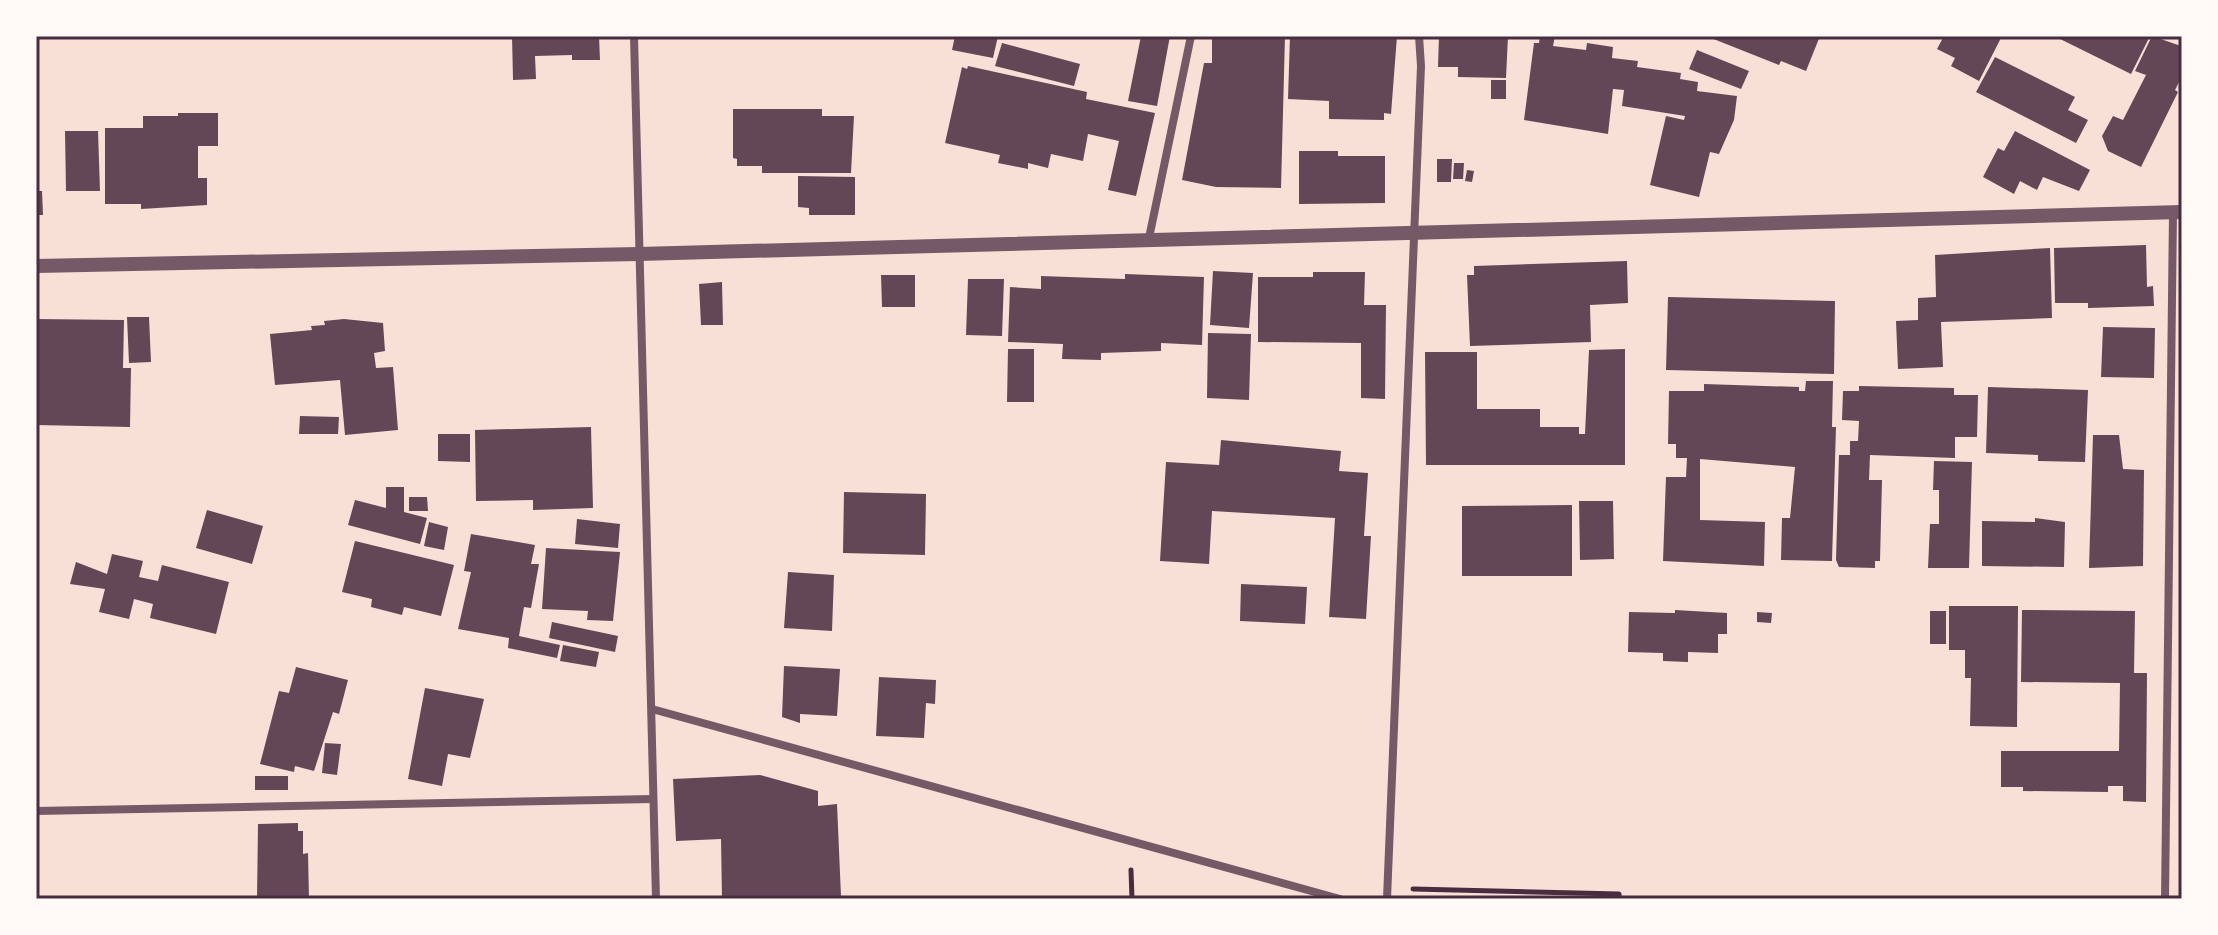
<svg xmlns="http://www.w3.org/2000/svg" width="2218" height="935" viewBox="0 0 2218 935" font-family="'Crimson Pro',serif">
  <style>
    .building { fill: #644757 }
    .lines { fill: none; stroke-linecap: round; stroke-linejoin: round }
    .path { stroke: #4a2c40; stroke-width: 5 }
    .minor { stroke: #755966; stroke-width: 8 }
    .tertiary { stroke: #755966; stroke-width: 14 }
    .neatline { fill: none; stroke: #4a2c40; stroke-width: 3 }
  </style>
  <rect width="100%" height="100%" fill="#f7e1d7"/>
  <g class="building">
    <polygon points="512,36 599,36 600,60 572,60 572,55 535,56 536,79 513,80"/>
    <polygon points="955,36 998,36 993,58 952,50"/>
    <polygon points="1141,36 1170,36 1157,106 1128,101"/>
    <polygon points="1212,36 1285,36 1281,188 1216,187 1182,180 1204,63 1212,63"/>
    <polygon points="1290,36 1397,36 1391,114 1384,113 1384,120 1329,119 1329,101 1288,99"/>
    <polygon points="1439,36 1508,36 1506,78 1458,77 1458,67 1438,67"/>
    <polygon points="1540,36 1555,36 1553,46 1586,50 1587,43 1613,47 1612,58 1638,61 1637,67 1681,73 1680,79 1698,82 1697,91 1737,96 1734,120 1719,154 1710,152 1699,197 1650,185 1666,116 1684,120 1685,116 1622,106 1624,90 1613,89 1608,134 1524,120 1534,43 1539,43"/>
    <polygon points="1706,36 1820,36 1806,71 1781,61 1779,65"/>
    <polygon points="1944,36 2002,36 1979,81 1951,66 1955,58 1937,49"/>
    <polygon points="2054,36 2150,36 2131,74"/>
    <polygon points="2152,36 2181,46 2182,76 2175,90 2178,92 2141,167 2108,151 2102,136 2113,116 2123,120 2146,75 2135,71"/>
    <polygon points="1002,43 1080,64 1074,86 995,66"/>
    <polygon points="1697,50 1749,71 1741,89 1689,69"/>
    <polygon points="1995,57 2075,97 2068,110 2088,120 2076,143 1976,92"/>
    <polygon points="968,66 1087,92 1086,99 1155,113 1136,196 1108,190 1119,141 1088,134 1083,161 1051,154 1048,168 1028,163 1028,169 998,163 1000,155 945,143 962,67 967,69"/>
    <rect x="1491" y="80" width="15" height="19"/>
    <polygon points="733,109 822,109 822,116 854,116 851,173 762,173 762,166 737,166 737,159 733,158"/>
    <polygon points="178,113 218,113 218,146 198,146 198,178 207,178 207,205 141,209 141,204 105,204 105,128 143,128 143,116 178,116"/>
    <polygon points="65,131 98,131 100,191 66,191"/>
    <polygon points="2015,131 2090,170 2079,191 2043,177 2037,190 2020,181 2014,194 1983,177 1998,148 2004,151"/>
    <polygon points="1299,151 1338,151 1338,156 1385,156 1385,203 1299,204"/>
    <polygon points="1437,159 1452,159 1451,182 1437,182"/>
    <polygon points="1454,163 1464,163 1463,179 1453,179"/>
    <polygon points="1467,170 1474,171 1472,182 1465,181"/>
    <polygon points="798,176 855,177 855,215 809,215 809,208 798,207"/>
    <polygon points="36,191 42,191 43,215 36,215"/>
    <polygon points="2146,245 2147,287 2153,286 2154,306 2088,308 2088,303 2055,303 2054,248"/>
    <polygon points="2050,248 2052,318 1941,322 1943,367 1898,369 1896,321 1918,320 1918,298 1936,297 1935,255"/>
    <polygon points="1627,261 1628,303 1590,305 1591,342 1470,346 1467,275 1474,275 1474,266"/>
    <polygon points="1213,271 1253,273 1249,328 1210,325"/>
    <polygon points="1313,272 1365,272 1364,305 1386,305 1385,399 1361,398 1361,343 1258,342 1258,277 1313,277"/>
    <polygon points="1125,274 1204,277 1202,345 1161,343 1161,351 1101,353 1101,360 1062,359 1063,344 1008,342 1010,287 1041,289 1041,276 1125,279"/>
    <polygon points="881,275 915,275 915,307 882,307"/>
    <polygon points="968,279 1004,279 1002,336 966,335"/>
    <polygon points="722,282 723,325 701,325 699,284"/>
    <polygon points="1668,297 1835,301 1834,374 1666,370"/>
    <polygon points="127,317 149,317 151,362 129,363"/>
    <polygon points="36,319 124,320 123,368 131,368 130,427 36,425"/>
    <polygon points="344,319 383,323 385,351 374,353 376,368 393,367 398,430 345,435 340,380 275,385 270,334 312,330 311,326 325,325 324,321"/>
    <polygon points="2103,327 2155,328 2154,378 2101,377"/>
    <polygon points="1208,333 1251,334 1249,400 1207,398"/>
    <polygon points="1008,349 1034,349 1034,402 1007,402"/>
    <polygon points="1625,349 1625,465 1426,465 1425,352 1477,352 1477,409 1540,409 1540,427 1579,427 1579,434 1585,434 1589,350"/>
    <polygon points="1806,381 1833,381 1832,427 1836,427 1832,561 1781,560 1782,518 1790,518 1795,467 1700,459 1700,520 1765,522 1764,566 1663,561 1666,477 1686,477 1687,458 1676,458 1676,444 1668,444 1669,391 1704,391 1704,384 1799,387 1799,391 1805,391"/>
    <polygon points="1859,386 1954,388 1954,395 1978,395 1977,437 1955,437 1955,458 1870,455 1869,480 1882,480 1880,561 1875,561 1875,568 1839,567 1836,560 1839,455 1850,455 1850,441 1858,441 1859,421 1842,420 1843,391 1859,391"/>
    <polygon points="1988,387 2088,390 2085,462 2038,461 2038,455 1986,453"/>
    <polygon points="300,416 339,417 338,434 299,434"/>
    <polygon points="591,427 593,508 533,510 533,500 476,501 475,430"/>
    <polygon points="438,434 470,434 470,462 438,461"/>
    <polygon points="2093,435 2119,435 2123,469 2144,470 2143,566 2089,568"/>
    <polygon points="1221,440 1341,451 1339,471 1368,473 1364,536 1371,536 1366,619 1329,617 1335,518 1212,511 1209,564 1160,561 1166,462 1219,465"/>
    <polygon points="1934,461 1972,462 1969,568 1928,568 1930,524 1939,524 1939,490 1933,490"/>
    <polygon points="386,487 404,487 404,512 427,518 420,544 348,525 355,500 386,508"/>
    <polygon points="844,492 926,494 925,555 843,553"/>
    <polygon points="409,497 427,497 428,511 409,511"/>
    <polygon points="1579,501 1613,501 1614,559 1580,560"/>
    <polygon points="1572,505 1572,576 1462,576 1462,506"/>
    <polygon points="207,510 263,526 252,564 196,548"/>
    <polygon points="2035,518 2065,522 2064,567 1982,566 1982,521 2035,522"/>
    <polygon points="577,519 620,524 618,548 575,544"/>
    <polygon points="429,522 448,527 444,550 424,546"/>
    <polygon points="471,534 535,545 531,564 539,564 531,608 524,607 519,636 560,645 557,658 508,648 509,638 458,629 471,572 464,571"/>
    <polygon points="355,541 454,565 441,616 404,607 402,615 371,607 372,599 342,592"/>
    <polygon points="546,548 620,552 613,621 587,620 588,611 542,609"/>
    <polygon points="112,554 143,561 139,577 158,581 162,565 229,582 216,634 150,618 153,604 134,599 129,619 99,612 105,589 70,584 76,562 107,574"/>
    <polygon points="788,572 834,575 832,631 784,628"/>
    <polygon points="1241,584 1307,587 1305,624 1240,621"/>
    <polygon points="1949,606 2018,606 2017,727 1970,726 1971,678 1965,678 1965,650 1949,650"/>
    <polygon points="1675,610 1727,613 1727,634 1718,634 1718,653 1688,652 1688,662 1663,661 1663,653 1628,652 1629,612 1675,613"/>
    <polygon points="2022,610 2135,611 2134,673 2147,673 2146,802 2123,801 2123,786 2108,786 2108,792 2023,791 2023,787 2001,787 2001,751 2119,751 2120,683 2021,682"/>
    <rect x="1930" y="611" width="16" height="33"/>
    <polygon points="1757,612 1772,613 1771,623 1757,622"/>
    <polygon points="552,622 618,636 615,652 549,638"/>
    <polygon points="563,645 599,652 596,667 560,661"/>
    <polygon points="784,666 840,669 837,716 800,714 800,723 782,717"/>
    <polygon points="296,667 348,680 339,714 333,712 314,771 295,766 294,772 260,764 279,691 289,693"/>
    <polygon points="879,677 936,680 935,704 926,703 924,738 876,736"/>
    <polygon points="425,688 484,699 470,758 448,754 442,786 408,779"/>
    <polygon points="325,743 341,744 337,775 322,773"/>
    <polygon points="760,775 818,791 818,806 837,804 841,896 722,899 721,839 676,841 673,779"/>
    <rect x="255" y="776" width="33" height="14"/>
    <polygon points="298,823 298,831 303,831 303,854 308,853 309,899 257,899 258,824"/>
  </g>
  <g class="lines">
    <g class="path">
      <polyline points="1131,870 1132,899"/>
      <polyline points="1413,889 1619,894 1619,899"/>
    </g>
    <g class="minor">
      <polyline points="634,36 656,899"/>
      <polyline points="1149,238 1191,36"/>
      <polyline points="652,709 1340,899"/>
      <polyline points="36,811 653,799"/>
      <polyline points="1387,899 1421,66 1419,36"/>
      <polyline points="2165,899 2173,212"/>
    </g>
    <polyline class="tertiary" points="36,266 639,254 2182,212"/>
  </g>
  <rect width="2218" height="935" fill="none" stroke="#fffaf5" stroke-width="76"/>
  <rect x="38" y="38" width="2142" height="859" class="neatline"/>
</svg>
